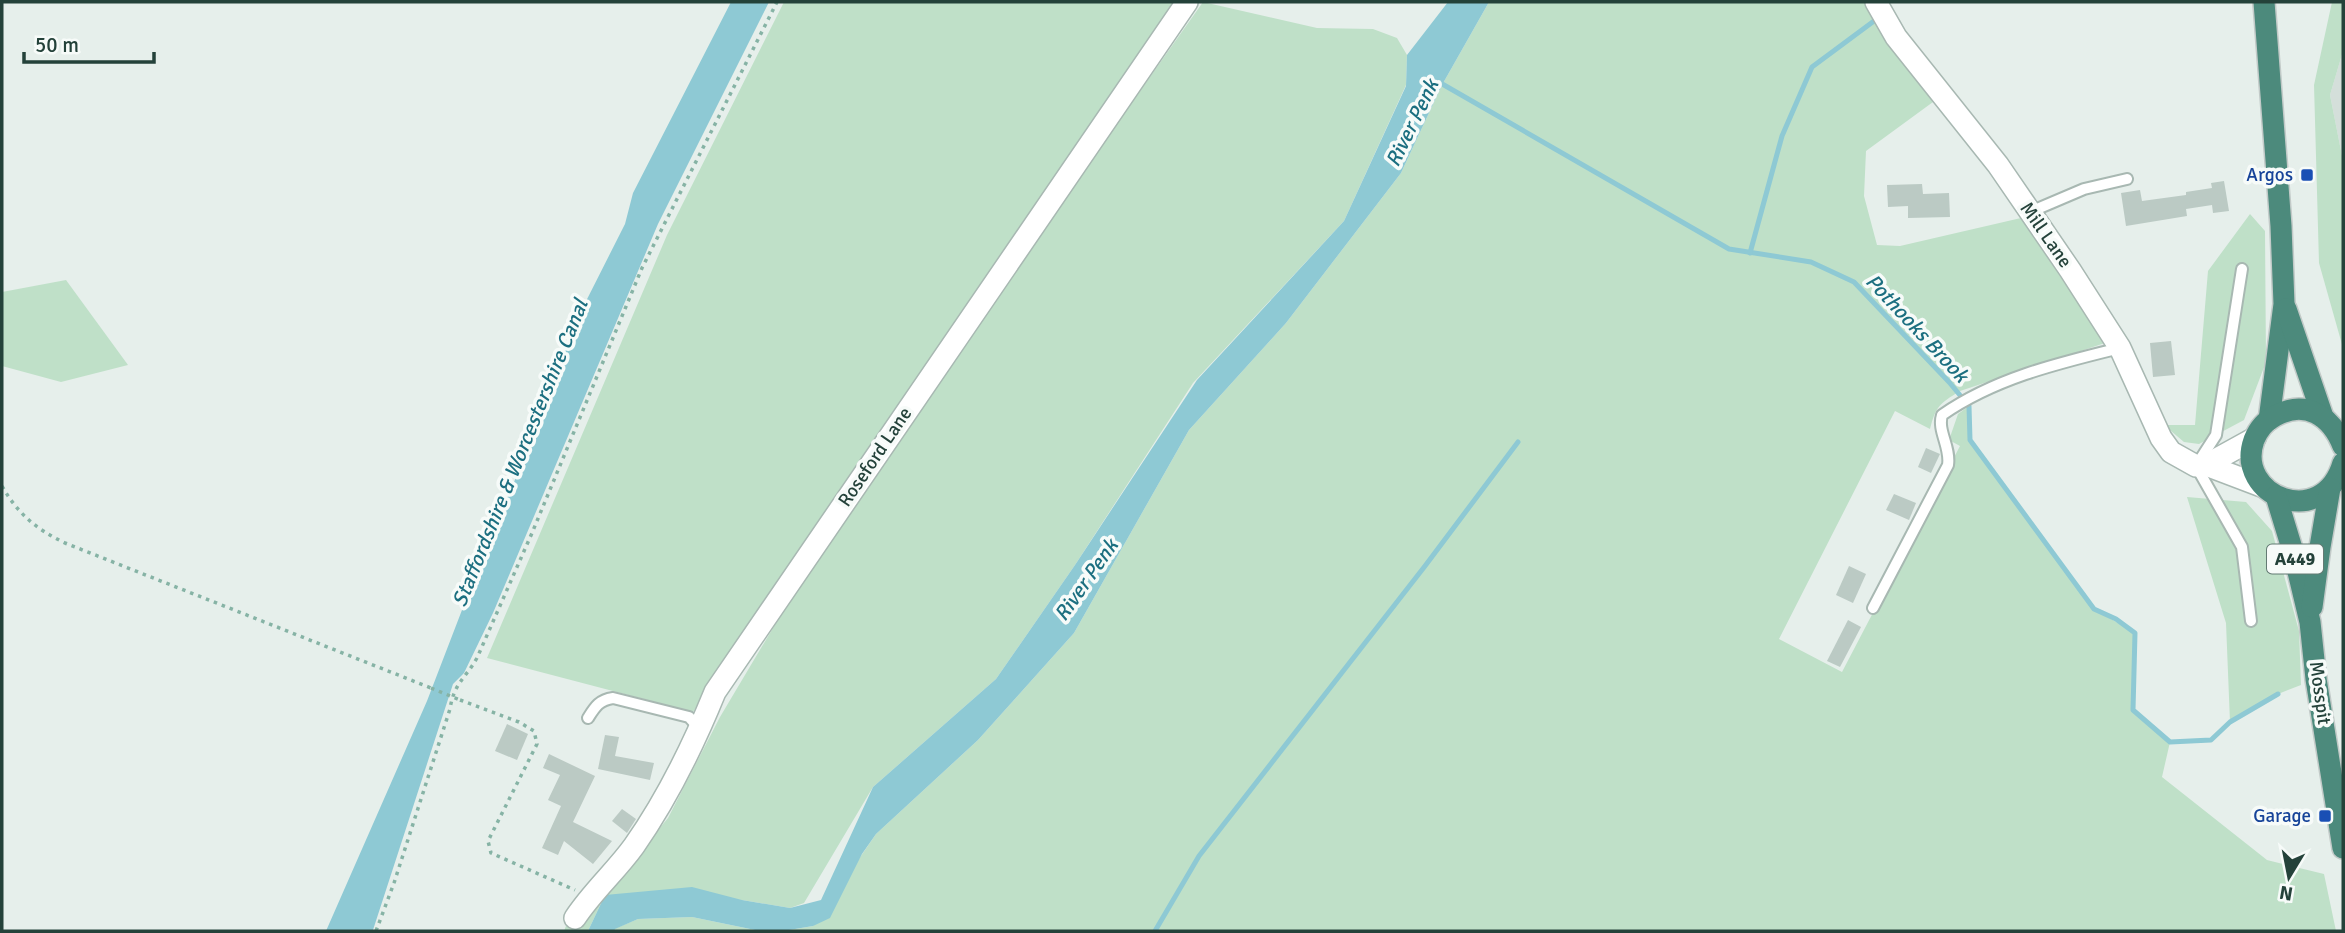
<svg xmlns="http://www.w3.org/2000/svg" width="2345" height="933" viewBox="0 0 2345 933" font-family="Signika,sans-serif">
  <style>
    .built { fill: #d4dfda }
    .green { fill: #bfe0c8 }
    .water { fill: #8ec9d4 }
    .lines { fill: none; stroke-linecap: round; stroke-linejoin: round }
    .stream { stroke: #8ec9d4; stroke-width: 5 }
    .building { fill: #bbcac4 }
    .service-casing { stroke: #a8b8b2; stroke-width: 14 }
    .minor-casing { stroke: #a8b8b2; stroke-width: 24 }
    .trunk-casing { stroke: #c2cac8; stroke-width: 24 }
    .path { stroke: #86b3a5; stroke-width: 3.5; stroke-dasharray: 3.5 5; stroke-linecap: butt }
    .service { stroke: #fff; stroke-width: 10 }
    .minor { stroke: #fff; stroke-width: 21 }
    .trunk { stroke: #4c8a7c; stroke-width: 21 }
    .path-bridge { stroke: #86b3a5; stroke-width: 3.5; stroke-dasharray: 3.5 5; stroke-linecap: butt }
    .transit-dot { fill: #1a4fb4; stroke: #f7fbf9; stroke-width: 2.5 }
    .labels { text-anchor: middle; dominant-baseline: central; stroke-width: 7; stroke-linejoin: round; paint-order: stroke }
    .shield { fill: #f7fbf9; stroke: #637a73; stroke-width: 2 }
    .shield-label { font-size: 18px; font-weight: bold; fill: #24423a }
    .transit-label { font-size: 19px; fill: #164399; stroke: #f7fbf9; text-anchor: end }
    .street-label { font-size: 19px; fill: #24423a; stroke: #f7fbf9 }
    .water-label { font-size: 21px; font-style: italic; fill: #1c6f80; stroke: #f7fbf9 }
  </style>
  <rect width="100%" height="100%" fill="#e6efeb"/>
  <polygon class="built" points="2343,51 2343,161 2330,95"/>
  <g class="green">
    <polygon points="784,2 1176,2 945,337 693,712 487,658 667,235"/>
    <polygon points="1203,2 1317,28 1373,29 1397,38 1407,55 1406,85 1344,221 1193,383 1075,565 996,679 873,787 804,903 790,908 742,900 605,895 588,931 564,931 566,926 575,930 668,818 720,717 801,581 935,381"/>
    <path d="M1489,2H1864L1874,21L1933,102L1866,151L1864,196L1877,245L1900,246L2021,218L2105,343L1960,391C1939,404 1936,406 1930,429L1895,411L1779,639L1842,672L1960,446L1949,440L1958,414L1969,406L1970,440L2094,609L2135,633L2133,710L2170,742L2162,777L2267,860L2324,874L2336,931H783L813,926L876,834L978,740L1074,633L1189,430L1286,323L1401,173L1442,85Z"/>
    <polygon points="2332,2 2343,2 2343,51 2330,95 2343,161 2343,348 2319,263 2314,85"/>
    <polygon points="2250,214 2265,231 2266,362 2244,420 2199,444 2184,442 2164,425 2195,425 2208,271"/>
    <polygon points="66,280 128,365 61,382 2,366 2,292"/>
    <polygon points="2187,497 2246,502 2272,531 2299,631 2301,685 2278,694 2230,722 2226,623"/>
    <polygon points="692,917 760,931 614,931 614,929 638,919"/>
  </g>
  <g class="water">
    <polygon points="731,2 769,2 658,224 493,613 464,673 453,684 373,930 326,931 427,701 477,571 551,393 575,323 625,224 633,193"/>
    <polygon points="1448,2 1489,2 1442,85 1401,173 1286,323 1189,430 1074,633 978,740 876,834 862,854 830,918 813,926 783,931 760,931 692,917 638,919 615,929 614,931 588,931 605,895 692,887 742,900 790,908 821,900 873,787 996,679 1075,565 1197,380 1344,221 1406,86 1407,55"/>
  </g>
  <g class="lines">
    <g class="stream">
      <polyline points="1437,81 1729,249 1811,262 1854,282 1949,382 1969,406 1970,440 2094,609 2116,619 2135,633 2133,710 2170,742 2211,740 2230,722 2278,694"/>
      <polyline points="1750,253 1782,136 1812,67 1874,21"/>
      <polyline points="1155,931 1199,856 1425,566 1518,442"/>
    </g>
  </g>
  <g class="building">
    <polygon points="2224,181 2229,211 2213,213 2212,205 2186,209 2187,216 2126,226 2121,193 2140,190 2142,201 2186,195 2186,192 2212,188 2211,183"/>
    <polygon points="1922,184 1923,194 1949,193 1950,217 1908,218 1908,206 1888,207 1887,185"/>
    <polygon points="2171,341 2175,375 2153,377 2150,343"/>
    <polygon points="1926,448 1940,454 1931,473 1918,467"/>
    <polygon points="1894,494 1916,503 1909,520 1886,510"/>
    <polygon points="1849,566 1866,574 1853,603 1836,595"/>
    <polygon points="1848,620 1861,627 1840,667 1827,661"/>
    <polygon points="507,724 528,734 517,760 495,751"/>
    <polygon points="605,735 619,737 615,756 654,763 650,780 598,769"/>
    <polygon points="549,754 595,776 573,822 612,841 593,864 564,841 558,855 542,848 561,806 548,800 560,775 543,768"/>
    <polygon points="622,809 636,819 627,833 612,821"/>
  </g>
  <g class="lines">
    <defs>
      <g id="service">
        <polyline points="2030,212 2084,189 2127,179"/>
        <polyline points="2242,269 2216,435 2196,466 2242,547 2251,621"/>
        <path d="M1873,608L1948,465C1951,447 1937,431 1942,415C1995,378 2059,363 2120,348"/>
        <path d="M588,718C595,707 599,700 613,698L689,717L700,729"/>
      </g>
      <g id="minor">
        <polyline points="1876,2 1896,37 1998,165 2070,270 2120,348 2161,438 2171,452 2196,466 2206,465 2255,438"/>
        <polyline points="2206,465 2264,487"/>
        <path d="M575,918C592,892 616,871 634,846C667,799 693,746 715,692L1187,2"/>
      </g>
      <g id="trunk">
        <polyline points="2264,2 2281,226 2284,304 2269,420"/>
        <polyline points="2286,309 2323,417"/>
        <path d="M2343,446C2331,416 2306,399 2275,416C2265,421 2258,430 2254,440C2234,496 2323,532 2343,463"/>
        <polyline points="2276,496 2294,555 2310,622 2316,679 2343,848"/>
        <polyline points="2312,607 2320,547 2330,488"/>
      </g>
    </defs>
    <use href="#service" class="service-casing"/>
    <use href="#minor" class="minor-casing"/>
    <use href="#trunk" class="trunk-casing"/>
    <g class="path">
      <path d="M2,486C18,514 36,529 65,543L431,688"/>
      <polyline points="460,700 519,722 534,731 537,744 488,841 491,853 575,890"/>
      <path d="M376,931L394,883L450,709C454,683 465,679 477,658L532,533L642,268L777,2"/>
    </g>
    <use href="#service" class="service"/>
    <use href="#minor" class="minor"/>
    <use href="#trunk" class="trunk"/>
    <polyline class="path-bridge" points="431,688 460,700"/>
  </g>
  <g class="transit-dot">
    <rect x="2300" y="168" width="14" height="14" rx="3.5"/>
    <rect x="2318" y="809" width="14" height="14" rx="3.5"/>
  </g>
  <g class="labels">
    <rect class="shield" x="2267" y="544.5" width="56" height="29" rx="5"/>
    <g class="shield-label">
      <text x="2295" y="559">A449</text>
    </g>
    <g class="transit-label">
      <text x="2293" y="175">Argos</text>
      <text x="2311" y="816">Garage</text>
    </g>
    <g class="street-label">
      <text transform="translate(2046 235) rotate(55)">Mill Lane</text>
      <text transform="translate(875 457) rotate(-56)">Roseford Lane</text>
      <text transform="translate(2320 693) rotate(82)">Mosspit</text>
    </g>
    <g class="water-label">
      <text transform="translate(1412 123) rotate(-64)">River Penk</text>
      <text transform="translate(1917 328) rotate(47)">Pothooks Brook</text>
      <text transform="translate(520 453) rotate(-68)">Staffordshire &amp; Worcestershire Canal</text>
      <text transform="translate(1086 580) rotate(-55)">River Penk</text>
    </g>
  </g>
  <rect width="2345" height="933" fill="none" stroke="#24423a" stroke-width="7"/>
  <g transform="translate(2289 877) rotate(190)" stroke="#f7fbf9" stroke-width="5" paint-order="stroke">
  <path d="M0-5L12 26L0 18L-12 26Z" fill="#24423a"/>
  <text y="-10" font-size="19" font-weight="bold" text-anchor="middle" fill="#24423a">N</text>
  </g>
  <path d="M24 52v10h130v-10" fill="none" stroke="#24423a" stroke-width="3.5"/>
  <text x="35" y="52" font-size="21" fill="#24423a" stroke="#f7fbf9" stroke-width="5" paint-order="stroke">50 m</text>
</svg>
